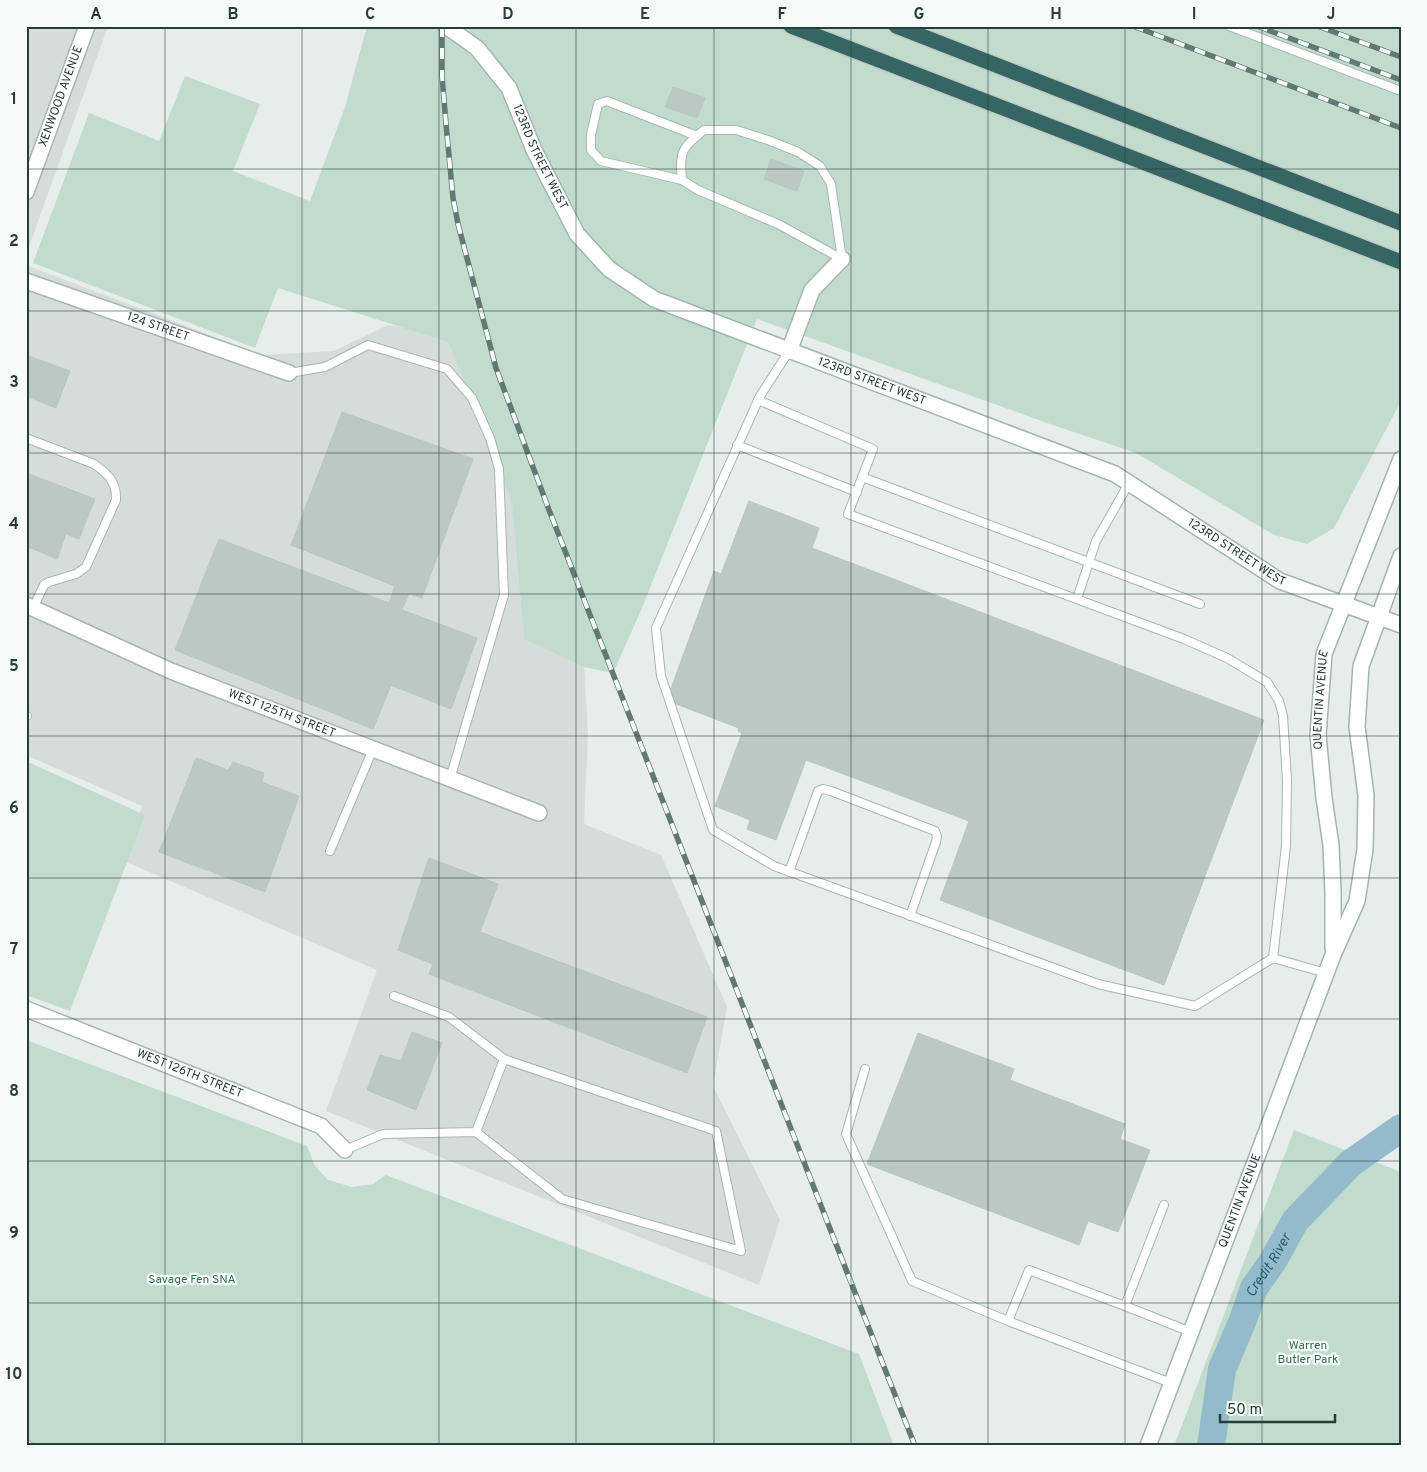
<svg xmlns="http://www.w3.org/2000/svg" width="1427" height="1472" viewBox="0 0 1427 1472" font-family="Overpass,sans-serif">
  <style>
    .built { fill: #d4ddda }
    .green { fill: #c1dccc }
    .lines { fill: none; stroke-linecap: round; stroke-linejoin: round }
    .river { stroke: #94bbcc; stroke-width: 28 }
    .building { fill: #bbc8c4; stroke: #b9c6c2 }
    .lane-casing { stroke: #a9b5b2; stroke-width: 10 }
    .street-casing { stroke: #a9b5b2; stroke-width: 18 }
    .secondary-casing { stroke: #a2b5b1; stroke-width: 18 }
    .highway-casing { stroke: #c2c9c8; stroke-width: 18 }
    .lane { stroke: #fff; stroke-width: 8 }
    .street { stroke: #fff; stroke-width: 15 }
    .secondary { stroke: #fff; stroke-width: 15 }
    .highway { stroke: #356663; stroke-width: 15 }
    .rail-casing { stroke: #617875; stroke-width: 5.5 }
    .rail { stroke: #f6faf8; stroke-width: 4; stroke-dasharray: 11; stroke-linecap: butt }
    .grid { fill: none; stroke: #263d3a; stroke-width: 1; stroke-opacity: 0.55 }
    .labels { text-anchor: middle; dominant-baseline: central; stroke-width: 4.5; stroke-linejoin: round; paint-order: stroke }
    .street-label { font-size: 12px; fill: #263d3a; stroke: #f6faf8 }
    .park-label { font-size: 12px; fill: #357054; stroke: #f6faf8 }
    .water-label { font-size: 14px; font-style: italic; fill: #265c73; stroke: #f6faf8 }
    .neatline { fill: none; stroke: #263d3a; stroke-width: 2 }
    .grid-label { font-size: 16px; text-anchor: middle; font-weight: bold; fill: #263d3a }
  </style>
  <rect width="100%" height="100%" fill="#e6edeb"/>
  <g class="built">
    <polygon points="26,26 108,26 26,255"/>
    <polygon points="26,265 262,355 334,351 388,325 443,334 497,419 512,500 524,638 584,663 588,735 584,824 661,855 727,1007 713,1086 780,1220 759,1285 326,1111 377,970 124,861 142,806 26,755"/>
  </g>
  <g class="green">
    <polygon points="367,26 1401,26 1401,401 1334,528 1307,544 1274,535 1136,453 1050,424 757,319 642,608 613,673 584,667 524,639 512,503 483,423 448,342 278,288 255,348 33,263 89,113 159,141 185,76 260,104 233,171 310,201 345,107"/>
    <polygon points="26,761 145,815 70,1011 26,995"/>
    <polygon points="26,1040 307,1146 315,1166 328,1180 352,1187 373,1184 386,1175 859,1354 894,1446 26,1446"/>
    <polygon points="1294,1130 1401,1172 1401,1446 1174,1446"/>
  </g>
  <g class="lines">
    <path class="river" id="s1" d="M1211,1446L1222,1369L1243,1320L1254,1288L1273,1261L1295,1221L1351,1163L1401,1128"/>
  </g>
  <g class="building">
    <polygon points="673,87 705,98 697,118 665,107"/>
    <polygon points="771,159 804,171 797,191 764,179"/>
    <polygon points="26,355 70,371 56,408 26,396"/>
    <polygon points="342,412 473,459 422,598 409,594 402,610 477,638 451,709 391,685 373,729 175,650 219,539 389,603 395,586 291,545"/>
    <polygon points="26,473 95,499 79,539 66,534 57,559 26,546"/>
    <polygon points="749,501 819,528 812,548 1264,720 1164,985 940,900 969,821 806,760 776,840 747,829 750,820 715,806 742,733 738,731 739,728 676,704 669,694 714,571 721,574"/>
    <polygon points="196,758 228,770 233,762 264,773 262,782 299,796 265,892 159,852"/>
    <polygon points="429,858 498,884 480,932 707,1017 687,1073 429,974 433,964 398,950"/>
    <polygon points="412,1032 442,1043 416,1110 367,1090 380,1055 401,1061"/>
    <polygon points="918,1033 1014,1069 1010,1080 1125,1124 1120,1139 1150,1150 1118,1232 1088,1221 1079,1245 867,1164"/>
  </g>
  <g class="lines">
    <defs>
      <g id="lane">
        <polyline points="1229,26 1401,91"/>
        <path d="M704,130H736L768,140L798,152L820,166L831,184L842,259L778,224L698,190L682,180C679,151 682,148 704,130Z"/>
        <polyline points="682,180 601,161 591,150 591,135 598,104 607,101 697,136"/>
        <polyline points="789,351 760,396 656,628 661,676 713,830 774,866 1098,984 1195,1006 1273,958 1326,973"/>
        <polyline points="289,373 325,367 368,345 447,369 472,398 490,438 499,469 504,595 450,779"/>
        <polyline points="758,400 873,449 848,514 1184,639 1227,658 1267,682 1279,701 1283,716 1287,780 1286,846 1273,958"/>
        <path d="M26,438L94,464C107,473 117,482 116,500L86,567L76,574L49,582L44,585L33,608"/>
        <polyline points="737,445 857,492"/>
        <polyline points="862,477 1200,604"/>
        <polyline points="1077,599 1096,541 1129,483"/>
        <polyline points="26,716 27,716"/>
        <polyline points="330,851 373,749"/>
        <polyline points="789,872 818,791 823,789 831,791 935,831 937,836 936,842 910,916"/>
        <polyline points="394,996 449,1017 504,1059"/>
        <polyline points="865,1069 846,1134 912,1281 1008,1321"/>
        <polyline points="345,1150 383,1134 476,1132 504,1059 716,1131 741,1251 562,1199 476,1132"/>
        <polyline points="1164,1205 1125,1306 1191,1332"/>
        <polyline points="1125,1306 1029,1270 1008,1321 1171,1383"/>
        <polyline points="26,1444 29,1446"/>
      </g>
      <g id="street">
        <path id="s2" d="M26,192L87,26"/>
        <path id="s3" d="M26,281L289,373"/>
        <polyline points="789,351 812,290 842,259"/>
        <path id="s4" d="M26,605L171,671L539,813"/>
        <path id="s5" d="M26,1009L321,1126L345,1150"/>
      </g>
      <g id="secondary">
        <path id="s6" d="M446,26L477,48L509,88L534,150L577,234L609,269L654,299L1115,474L1280,581L1401,625"/>
        <path id="s7" d="M1333,948V892L1331,845L1324,798L1318,735L1324,654L1401,459"/>
        <path id="s8" d="M1148,1446L1333,955L1357,901L1365,849L1366,795L1357,727L1361,666L1401,556"/>
      </g>
      <g id="highway">
        <polyline points="791,26 1401,262"/>
        <polyline points="896,26 1401,223"/>
      </g>
    </defs>
    <use href="#lane" class="lane-casing"/>
    <use href="#street" class="street-casing"/>
    <use href="#secondary" class="secondary-casing"/>
    <use href="#highway" class="highway-casing"/>
    <use href="#lane" class="lane"/>
    <use href="#street" class="street"/>
    <use href="#secondary" class="secondary"/>
    <use href="#highway" class="highway"/>
    <defs>
      <g id="rail">
        <polyline points="442,26 442,76 446,124 453,198 458,224 496,368 549,510 915,1446"/>
        <polyline points="1133,26 1401,128"/>
        <polyline points="1257,26 1401,80"/>
        <polyline points="1318,26 1401,57"/>
      </g>
    </defs>
    <use href="#rail" class="rail-casing"/>
    <use href="#rail" class="rail"/>
  </g>
  <path class="grid" d="M165,26V1446M302,26V1446M439,26V1446M576,26V1446M714,26V1446M851,26V1446M988,26V1446M1125,26V1446M1262,26V1446M26,169H1401M26,311H1401M26,453H1401M26,594H1401M26,736H1401M26,878H1401M26,1019H1401M26,1161H1401M26,1303H1401"/>
  <g class="labels">
    <g class="street-label">
      <text stroke="none"><textPath href="#s2" startOffset="102">XENWOOD AVENUE</textPath></text>
      <text stroke="none"><textPath href="#s6" startOffset="165">123RD STREET WEST</textPath></text>
      <text stroke="none"><textPath href="#s3" startOffset="140">124 STREET</textPath></text>
      <text stroke="none"><textPath href="#s6" startOffset="585">123RD STREET WEST</textPath></text>
      <text stroke="none"><textPath href="#s6" startOffset="990">123RD STREET WEST</textPath></text>
      <text stroke="none"><textPath href="#s7" startOffset="249">QUENTIN AVENUE</textPath></text>
      <text stroke="none"><textPath href="#s4" startOffset="278">WEST 125TH STREET</textPath></text>
      <text stroke="none"><textPath href="#s5" startOffset="176">WEST 126TH STREET</textPath></text>
      <text stroke="none"><textPath href="#s8" startOffset="262">QUENTIN AVENUE</textPath></text>
    </g>
    <g class="park-label">
      <text x="192" y="1280">Savage Fen SNA</text>
      <text x="1308" y="1346">Warren<tspan x="1308" dy="14">Butler Park</tspan></text>
    </g>
    <g class="water-label">
      <text stroke="none"><textPath href="#s1" startOffset="192">Credit River</textPath></text>
    </g>
  </g>
  <rect width="1427" height="1472" fill="none" stroke="#f6faf8" stroke-width="55"/>
  <path d="M1220 1414v8h115v-8" fill="none" stroke="#263d3a" stroke-width="2.5"/>
  <text x="1227" y="1414" font-size="15" fill="#263d3a" stroke="#f6faf8" stroke-width="4" paint-order="stroke">50 m</text>
  <rect x="28" y="28" width="1372" height="1416" class="neatline"/>
  <g class="grid-label">
    <text x="96" y="19">A</text>
    <text x="233" y="19">B</text>
    <text x="370" y="19">C</text>
    <text x="508" y="19">D</text>
    <text x="645" y="19">E</text>
    <text x="782" y="19">F</text>
    <text x="919" y="19">G</text>
    <text x="1056" y="19">H</text>
    <text x="1194" y="19">I</text>
    <text x="1331" y="19">J</text>
    <text x="14" y="104">1</text>
    <text x="14" y="246">2</text>
    <text x="14" y="387">3</text>
    <text x="14" y="529">4</text>
    <text x="14" y="671">5</text>
    <text x="14" y="813">6</text>
    <text x="14" y="954">7</text>
    <text x="14" y="1096">8</text>
    <text x="14" y="1238">9</text>
    <text x="14" y="1379">10</text>
  </g>
</svg>
